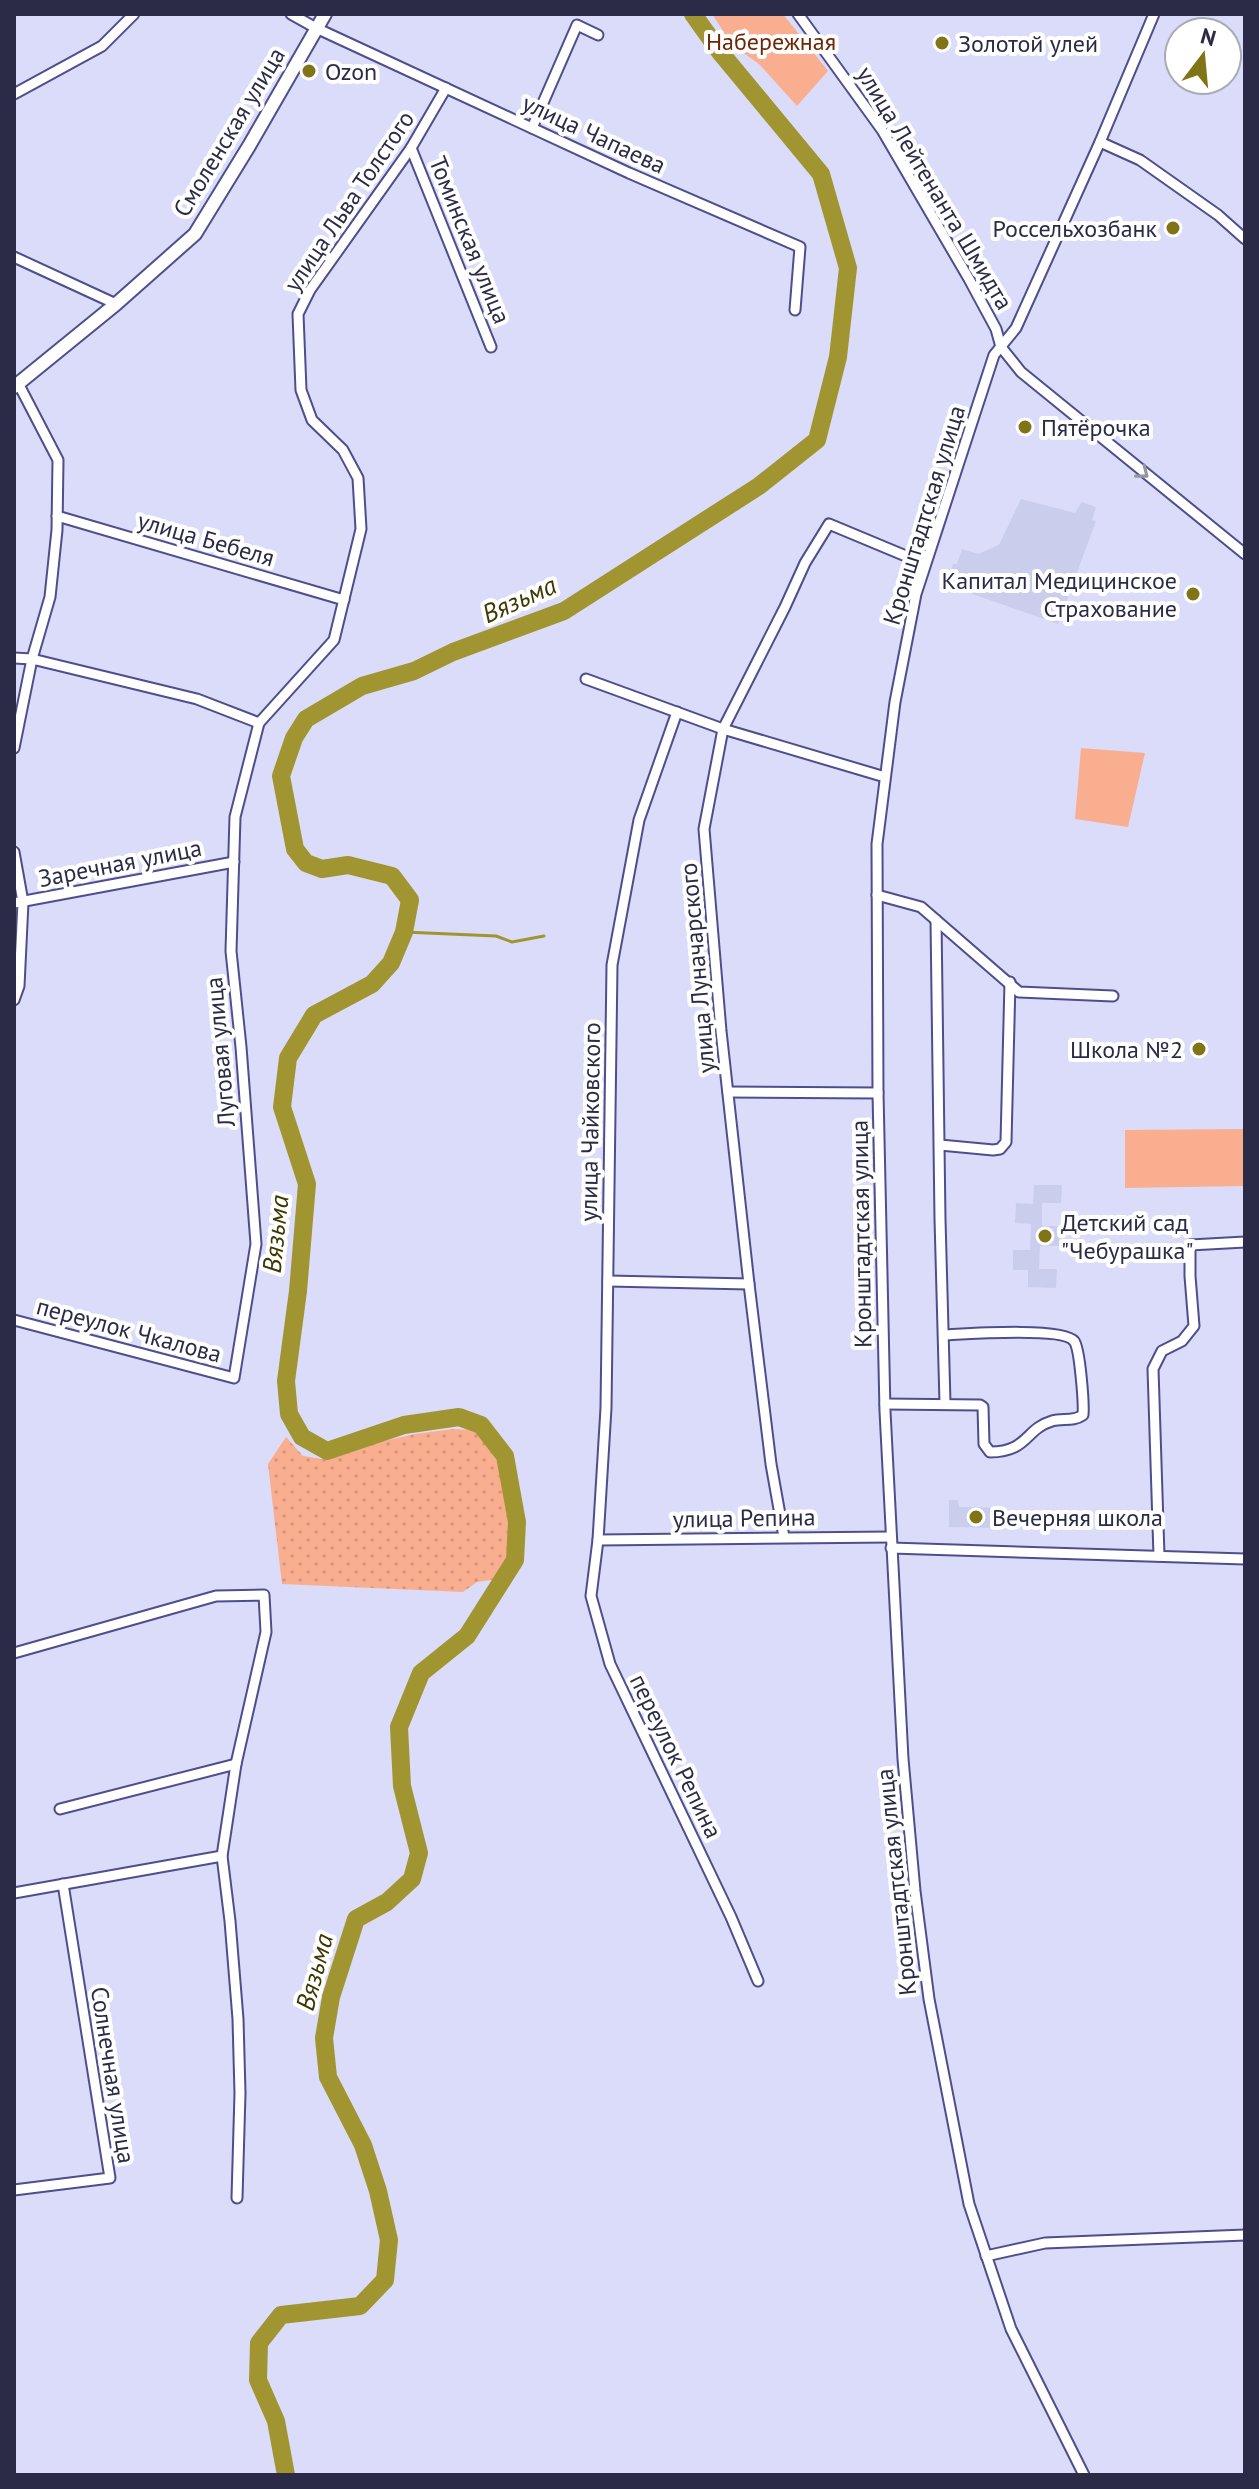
<svg xmlns="http://www.w3.org/2000/svg" width="1259" height="2489" viewBox="0 0 1259 2489" font-family="'PT Sans',sans-serif">
  <style>
    .built { fill: #cacdec }
    .grass { fill: url(#grass-dots) }
    .park { fill: #faae90 }
    .lines { fill: none; stroke-linecap: round; stroke-linejoin: round }
    .stream { stroke: #a19532; stroke-width: 3 }
    .river { stroke: #a19532; stroke-width: 18 }
    .street-casing { stroke: #4e4e8c; stroke-width: 13 }
    .secondary-casing { stroke: #4e4e8c; stroke-width: 16 }
    .street { stroke: #fff; stroke-width: 9 }
    .secondary { stroke: #fff; stroke-width: 12 }
    .oneway { stroke: #9595a3 }
    .poi-dot { fill: #7f7416; stroke: #fff; stroke-width: 3 }
    .labels { text-anchor: middle; dominant-baseline: central; stroke-width: 8; stroke-linejoin: round; paint-order: stroke }
    .park-label { font-size: 24px; fill: #6c2706; stroke: #fff }
    .poi-label { font-size: 24px; fill: #2b2b47; stroke: #fff; text-anchor: start }
    .street-label { font-size: 24px; fill: #2b2b47; stroke: #fff }
    .water-label { font-size: 26px; font-style: italic; fill: #3e3700; stroke: #fff }
  </style>
  <defs>
    <pattern id="grass-dots" width="8" height="8" patternUnits="userSpaceOnUse" patternTransform="scale(2)"><rect width="8" height="8" fill="#faae90"/><path d="M2 2h.1M6 6h.1" fill="none" stroke="#d6967e" stroke-width="1.8" stroke-linecap="round"/></pattern>
  </defs>
  <rect width="100%" height="100%" fill="#dadcf9"/>
  <g class="built">
    <polygon points="1021,499 1075,513 1082,502 1096,507 1092,520 1096,521 1058,624 947,585 953,564 957,564 962,549 978,554 999,545"/>
    <polygon points="1034,1185 1062,1185 1061,1203 1042,1203 1042,1226 1059,1226 1059,1246 1040,1246 1039,1269 1057,1269 1056,1288 1028,1287 1028,1270 1013,1270 1013,1250 1030,1250 1031,1224 1015,1223 1016,1203 1033,1204"/>
    <polygon points="949,1500 958,1500 959,1507 1003,1508 1003,1528 949,1527"/>
  </g>
  <path class="grass" d="M453,1429L474,1430C485,1442 497,1458 503,1473C515,1505 517,1550 498,1579L477,1582L463,1592L282,1584L268,1464L286,1437L303,1456L328,1460L370,1444L415,1434Z"/>
  <g class="park">
    <polygon points="712,14 783,14 828,71 797,106 759,64 741,51 731,49 724,41 722,29"/>
    <polygon points="1081,748 1145,753 1128,827 1075,819"/>
    <polygon points="1245,1129 1245,1186 1125,1188 1125,1130"/>
  </g>
  <g class="lines">
    <polyline class="stream" points="404,932 496,936 512,942 544,936"/>
    <polyline class="river" points="286,2475 276,2421 258,2380 259,2343 281,2315 360,2306 385,2280 389,2240 378,2191 363,2145 328,2077 324,2038 331,1997 356,1919 387,1902 412,1879 419,1853 402,1786 399,1727 421,1673 467,1636 515,1560 517,1522 505,1456 481,1425 459,1417 404,1425 327,1451 302,1437 289,1414 286,1381 298,1291 307,1184 282,1107 288,1058 314,1015 372,984 391,963 404,932 410,900 392,876 348,865 322,869 306,863 295,849 281,776 294,738 306,719 362,686 414,671 453,652 564,611 759,486 817,440 838,357 848,268 821,174 720,52 693,14"/>
    <defs>
      <g id="street">
        <polyline points="291,14 316,28 629,173 800,247 795,310"/>
        <polyline points="798,14 882,130 969,279 996,329 1001,347 1021,372 1245,554"/>
        <polyline points="14,94 102,46 134,14"/>
        <polyline points="532,128 577,25 598,35"/>
        <polyline points="1100,142 1140,160 1218,215 1245,239"/>
        <polyline points="411,148 491,347"/>
        <polyline points="14,257 116,304"/>
        <polyline points="57,516 344,600"/>
        <polyline points="14,658 32,659 197,699 259,723 334,640 361,529 358,478 343,450 312,420 301,390 298,314 310,290 411,148 446,88"/>
        <polyline points="586,679 723,729 885,777"/>
        <polyline points="677,712 639,820 612,965 606,1408 598,1540 591,1596 610,1664 731,1917 758,1981"/>
        <polyline points="14,748 32,659 50,597 57,530 58,460 18,383"/>
        <polyline points="14,852 23,902 19,986 14,1000"/>
        <polyline points="877,895 921,907 1019,992 1113,996"/>
        <polyline points="14,903 234,862"/>
        <polyline points="936,920 940,1219 945,1403"/>
        <polyline points="728,1092 878,1093"/>
        <polyline points="940,1145 993,1150 1000,1149 1006,1142 1010,982"/>
        <polyline points="608,1281 749,1284"/>
        <polyline points="14,1320 234,1378 256,1244 241,1047 231,951 235,817 259,723"/>
        <path d="M885,1404L980,1405L983,1407L984,1444L990,1452C1028,1452 1025,1429 1052,1421C1063,1418 1073,1422 1083,1415C1084,1404 1080,1348 1074,1341C1063,1327 965,1334 944,1335"/>
        <polyline points="784,1537 771,1464 749,1284 721,1031 704,829 723,729 785,607 805,563 829,524 925,564"/>
        <polyline points="598,1540 891,1537"/>
        <polyline points="891,1548 1245,1559"/>
        <polyline points="1159,1556 1153,1369 1162,1351 1182,1341 1194,1326 1190,1276 1190,1245 1245,1242"/>
        <polyline points="14,1653 216,1596 264,1595 266,1632 236,1764 222,1856 230,1921 238,2019 240,2093 237,2198"/>
        <polyline points="60,1809 236,1764"/>
        <polyline points="14,1893 222,1856"/>
        <polyline points="14,2190 110,2178 63,1884"/>
        <polyline points="986,2256 1045,2243 1245,2235"/>
        <polyline points="1084,2475 1011,2329 969,2204 929,1999 915,1891 903,1759 885,1411 878,1093 877,844 895,702 916,594 994,355 1016,328 1100,142 1154,14"/>
      </g>
      <polyline id="secondary" points="14,387 116,304 195,234 249,146 325,14"/>
    </defs>
    <use href="#street" class="street-casing"/>
    <use href="#secondary" class="secondary-casing"/>
    <use href="#street" class="street"/>
    <use href="#secondary" class="secondary"/>
  </g>
  <defs><path id="oneway-chevron" d="M-2-3.5L2.5 0L-2 3.5" fill="none" stroke-width="1.6" stroke-linecap="round" stroke-linejoin="round" transform="scale(2)"/></defs>
  <use class="oneway" href="#oneway-chevron" transform="translate(1143 473) rotate(38)"/>
  <g class="poi-dot">
    <circle cx="942" cy="43" r="8"/>
    <circle cx="309" cy="71" r="8"/>
    <circle cx="1173" cy="228" r="8"/>
    <circle cx="1025" cy="427" r="8"/>
    <circle cx="1193" cy="594" r="8"/>
    <circle cx="1199" cy="1049" r="8"/>
    <circle cx="1045" cy="1236" r="8"/>
    <circle cx="976" cy="1517" r="8"/>
  </g>
  <g class="labels">
    <g class="park-label">
      <text x="771" y="41">Набережная</text>
    </g>
    <g class="poi-label">
      <text x="958" y="43">Золотой улей</text>
      <text x="325" y="71">Ozon</text>
      <text x="1157" y="228" text-anchor="end">Россельхозбанк</text>
      <text x="1041" y="427">Пятёрочка</text>
      <text x="1177" y="580" text-anchor="end">Капитал Медицинское<tspan x="1177" dy="28">Страхование</tspan></text>
      <text x="1183" y="1049" text-anchor="end">Школа №2</text>
      <text x="1061" y="1222">Детский сад<tspan x="1061" dy="28">"Чебурашка"</tspan></text>
      <text x="992" y="1517">Вечерняя школа</text>
    </g>
    <g class="street-label">
      <text transform="translate(229 132) rotate(-59)">Смоленская улица</text>
      <text transform="translate(594 134) rotate(25)">улица Чапаева</text>
      <text transform="translate(935 188) rotate(59)">улица Лейтенанта Шмидта</text>
      <text transform="translate(349 201) rotate(-56)">улица Льва Толстого</text>
      <text transform="translate(470 240) rotate(68)">Томинская улица</text>
      <text transform="translate(924 515) rotate(-73)">Кронштадтская улица</text>
      <text transform="translate(206 539) rotate(16)">улица Бебеля</text>
      <text transform="translate(120 863) rotate(-11)">Заречная улица</text>
      <text transform="translate(697 968) rotate(-95)">улица Луначарского</text>
      <text transform="translate(220 1052) rotate(-95)">Луговая улица</text>
      <text transform="translate(590 1122) rotate(-89)">улица Чайковского</text>
      <text transform="translate(861 1234) rotate(-91)">Кронштадтская улица</text>
      <text transform="translate(129 1330) rotate(15)">переулок Чкалова</text>
      <text transform="translate(744 1518) rotate(-1)">улица Репина</text>
      <text transform="translate(676 1756) rotate(64)">переулок Репина</text>
      <text transform="translate(896 1882) rotate(-96)">Кронштадтская улица</text>
      <text transform="translate(113 2075) rotate(81)">Солнечная улица</text>
    </g>
    <g class="water-label">
      <text transform="translate(519 599) rotate(-24)">Вязьма</text>
      <text transform="translate(275 1234) rotate(-84)">Вязьма</text>
      <text transform="translate(314 1972) rotate(-75)">Вязьма</text>
    </g>
  </g>
  <rect width="1259" height="2489" fill="none" stroke="#2b2b47" stroke-width="32"/>
  <g transform="translate(1203 56) rotate(16)"><circle r="38" fill="#ffffff" stroke="#aaaab5" stroke-width="2"/>
  <path d="M0-6L14 30L0 20L-14 30Z" fill="#7f7416"/>
  <text y="-12" font-size="22" font-weight="bold" text-anchor="middle" fill="#2b2b47">N</text>
  </g>
</svg>
